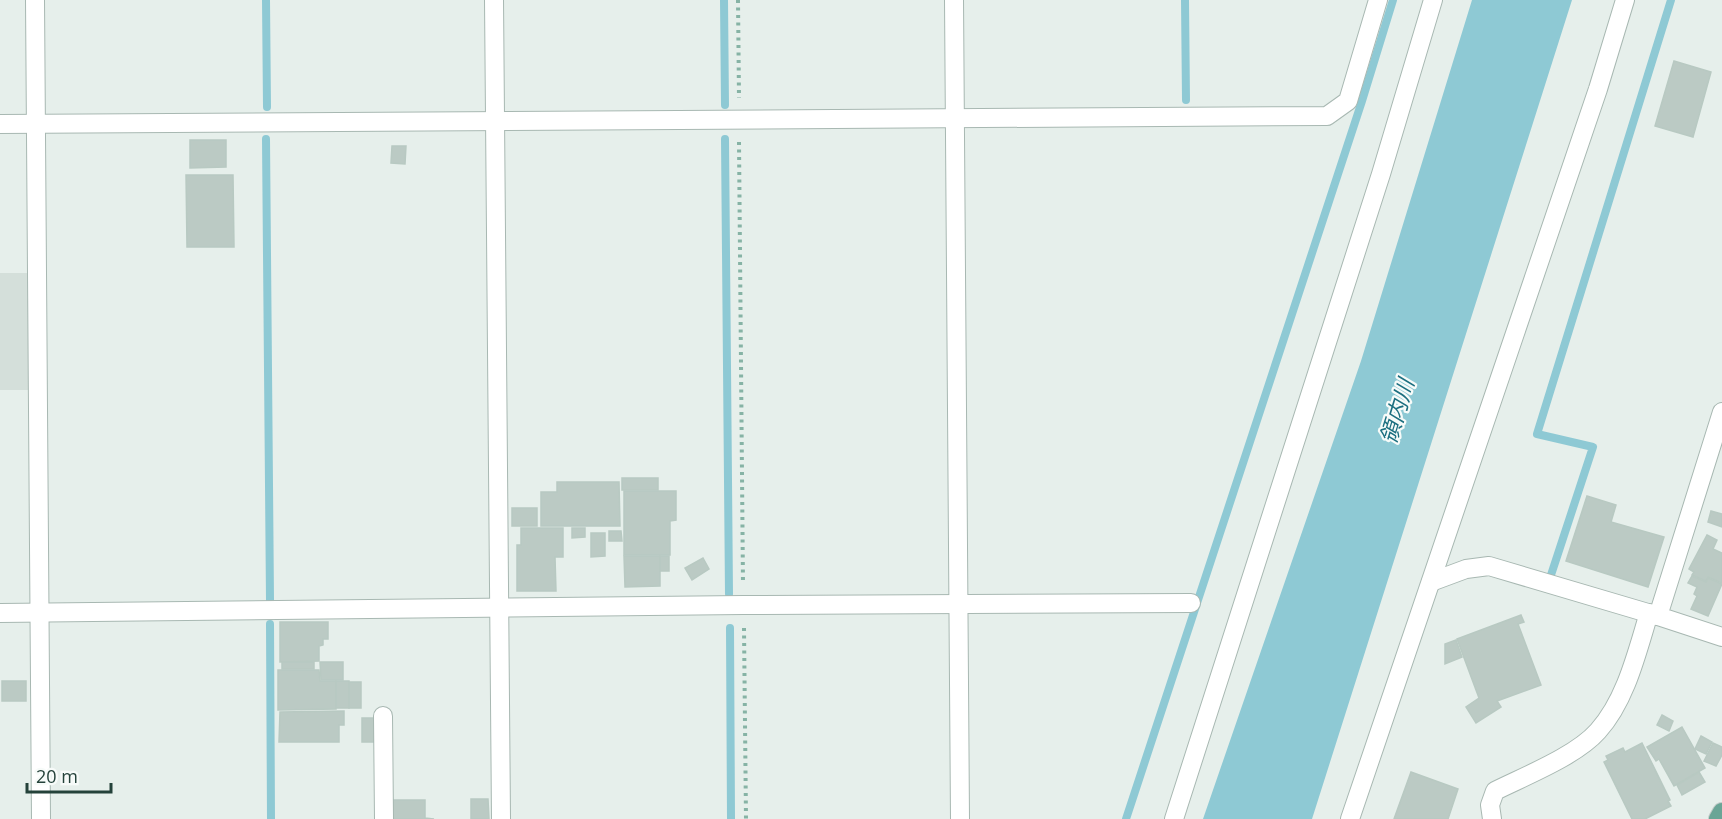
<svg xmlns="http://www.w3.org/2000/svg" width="1722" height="819" viewBox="0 0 1722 819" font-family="'Open Sans','Noto Sans JP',sans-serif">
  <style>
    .built { fill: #d4dfda }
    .water { fill: #8ec9d4 }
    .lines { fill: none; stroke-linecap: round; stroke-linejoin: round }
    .stream { stroke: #8ec9d4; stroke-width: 8 }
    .building { fill: #bbcac4; stroke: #b8c9c2; stroke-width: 1.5 }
    .minor-casing { stroke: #a8b8b2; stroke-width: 20 }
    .major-casing { stroke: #c2cac8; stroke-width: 20 }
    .path { stroke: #86b3a5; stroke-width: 4; stroke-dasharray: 3 4.5; stroke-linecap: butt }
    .minor { stroke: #fff; stroke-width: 18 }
    .major { stroke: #6aa596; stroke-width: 18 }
    .labels { text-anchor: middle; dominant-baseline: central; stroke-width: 4.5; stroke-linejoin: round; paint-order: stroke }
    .water-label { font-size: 22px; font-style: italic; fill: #1c6f80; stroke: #f7fbf9 }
  </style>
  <rect width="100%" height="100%" fill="#e6efeb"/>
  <polygon class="built" points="0,273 29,273 30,390 0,390"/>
  <polygon class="water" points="1472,0 1572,0 1312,819 1203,819 1361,361"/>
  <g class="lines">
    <g class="stream">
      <polyline points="266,0 267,107"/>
      <polyline points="724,0 725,105"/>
      <polyline points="1185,0 1186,100"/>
      <polyline points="266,139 270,600"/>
      <polyline points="725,139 729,594"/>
      <polyline points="1550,578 1593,447 1537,434 1671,0"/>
      <polyline points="270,624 271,819"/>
      <polyline points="730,628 731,819"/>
      <polyline points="1126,819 1362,101 1393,0"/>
    </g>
  </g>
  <g class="building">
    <polygon points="1674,61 1711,72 1693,137 1655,126"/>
    <polygon points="190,140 226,140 226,167 190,168"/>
    <polygon points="392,146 406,146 405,164 391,163"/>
    <polygon points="186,175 233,175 234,247 187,247"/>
    <rect x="622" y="478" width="36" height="12"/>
    <polygon points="557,482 619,482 620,526 541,526 541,492 557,492"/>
    <polygon points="624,491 676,491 676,520 670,521 670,555 624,555"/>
    <polygon points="1587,496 1616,505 1611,522 1664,537 1648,587 1566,561"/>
    <rect x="512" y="508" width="25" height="18"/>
    <polygon points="1711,511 1722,514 1722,527 1708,522"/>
    <polygon points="521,528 563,528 563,557 555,557 556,591 517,591 517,545 521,545"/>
    <polygon points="572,528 585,528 585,537 572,538"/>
    <polygon points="609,531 621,531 622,541 609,541"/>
    <polygon points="591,533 605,533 605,556 591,557"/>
    <polygon points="1707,535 1717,540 1713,549 1722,553 1722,583 1708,577 1706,581 1692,575 1694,572 1689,569"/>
    <polygon points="624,556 660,556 660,586 625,587"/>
    <rect x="660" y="556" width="9" height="15"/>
    <polygon points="703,558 709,569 692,580 685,568"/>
    <polygon points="1692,576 1706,582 1708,578 1722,584 1708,616 1691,609 1697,596 1694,594 1697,587 1688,583"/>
    <polygon points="1521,615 1524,622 1518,624 1541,685 1497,701 1501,707 1476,723 1466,707 1479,698 1457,639"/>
    <polygon points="280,622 328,622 328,639 323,639 323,645 319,646 319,661 280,662"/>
    <polygon points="1456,640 1462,657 1445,664 1445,644"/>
    <rect x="282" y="662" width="32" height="7"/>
    <polygon points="320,662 343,662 343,680 321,680"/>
    <polygon points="278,670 319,670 320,681 336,681 336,709 278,710"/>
    <rect x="2" y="681" width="24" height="20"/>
    <rect x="336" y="681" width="13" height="27"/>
    <rect x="349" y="682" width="12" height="26"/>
    <polygon points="344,711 344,725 339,725 339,742 279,742 280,712"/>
    <polygon points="1662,715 1673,721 1669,731 1657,725"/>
    <rect x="362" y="718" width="14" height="24"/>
    <polygon points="1682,727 1705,768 1674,786 1659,759 1656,761 1647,747"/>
    <polygon points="1701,736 1712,742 1706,754 1695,749"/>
    <polygon points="1642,743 1670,800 1668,801 1671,806 1645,819 1632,819 1604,762 1608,760 1606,756 1623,748 1625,752"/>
    <polygon points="1713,743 1722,747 1722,755 1716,766 1704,761"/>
    <polygon points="1411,772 1458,789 1448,819 1394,819"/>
    <polygon points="1699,772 1705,782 1682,795 1677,785"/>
    <polygon points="471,799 488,799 489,819 471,819"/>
    <polygon points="393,800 425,800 425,818 434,819 393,819"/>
  </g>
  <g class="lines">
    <defs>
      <g id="minor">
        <polyline points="35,0 41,819"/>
        <polyline points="494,0 501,819"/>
        <polyline points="954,0 960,819"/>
        <polyline points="0,124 1327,116 1348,101 1378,0"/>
        <polyline points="1722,412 1658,616 1722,637"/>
        <polyline points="1431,582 1466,569 1489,566 1658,616"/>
        <polyline points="0,613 743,605 1191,603"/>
        <polyline points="383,716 384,819"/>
        <polyline points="1174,819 1381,174 1433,0"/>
        <polyline points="1350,819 1598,89 1625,0"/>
        <path d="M1492,819L1490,805L1495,791C1525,776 1576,756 1598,731C1626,700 1637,652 1649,613"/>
      </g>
      <polyline id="major" points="1718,819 1722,812"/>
    </defs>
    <use href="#minor" class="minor-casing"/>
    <use href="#major" class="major-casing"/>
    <g class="path">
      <polyline points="738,0 739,98"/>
      <polyline points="739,142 743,584"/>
      <polyline points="744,628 746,819"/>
    </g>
    <use href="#minor" class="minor"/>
    <use href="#major" class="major"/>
  </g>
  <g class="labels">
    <g class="water-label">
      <text transform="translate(1396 411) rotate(-73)">領内川</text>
    </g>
  </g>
  <path d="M27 783v9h84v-9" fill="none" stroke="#24423a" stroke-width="3"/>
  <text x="36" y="783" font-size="18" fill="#24423a" stroke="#f7fbf9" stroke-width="4.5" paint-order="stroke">20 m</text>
</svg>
